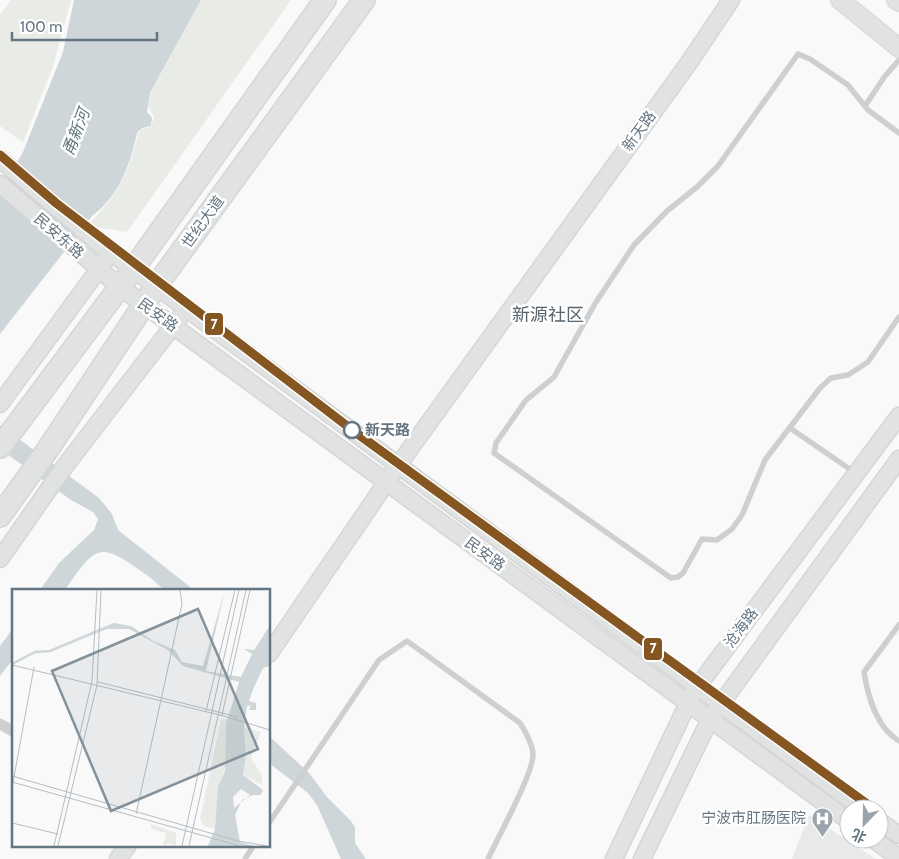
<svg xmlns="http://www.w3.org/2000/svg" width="899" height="859" viewBox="0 0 899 859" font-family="Cabin,'Noto Sans SC',sans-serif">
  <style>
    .built { fill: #e8e9e9 }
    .green { fill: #e8ebe6 }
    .water { fill: #ced6d9 }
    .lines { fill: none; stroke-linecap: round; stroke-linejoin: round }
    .secondary-casing { stroke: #d5d6d7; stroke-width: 19 }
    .primary-casing { stroke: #d5d6d7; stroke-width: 20 }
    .highway-casing { stroke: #d5d6d6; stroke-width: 24 }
    .lane { stroke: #cecfd0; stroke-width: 5.5 }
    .street { stroke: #cecfd0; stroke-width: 11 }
    .secondary { stroke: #e1e2e2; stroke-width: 16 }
    .primary { stroke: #e1e2e2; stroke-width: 18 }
    .highway { stroke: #e1e2e2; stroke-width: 21 }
    .metro-1-casing { stroke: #fff; stroke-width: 12 }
    .metro-1 { stroke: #855622; stroke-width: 9 }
    .stop-dot { fill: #fff; stroke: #657683; stroke-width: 2.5 }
    .labels { text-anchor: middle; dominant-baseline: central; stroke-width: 5; stroke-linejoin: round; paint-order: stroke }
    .street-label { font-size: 15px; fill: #657683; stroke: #fff }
    .stop-label { font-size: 15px; font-weight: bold; fill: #657683; stroke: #fff; text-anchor: start }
    .poi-label { font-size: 15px; fill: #657683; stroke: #fff; text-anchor: end }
    .water-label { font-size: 16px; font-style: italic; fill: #60757c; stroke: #fff }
    .quarter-label { font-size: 18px; fill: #57646e; stroke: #fff }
    .inset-river { fill: none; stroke: #ced6d9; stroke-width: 2.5 }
    .inset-road { fill: none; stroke: #b5bdc3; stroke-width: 1 }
    .view { fill: #84929c; fill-opacity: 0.15; stroke: #84929c; stroke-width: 2.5 }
    .inset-edge { fill: none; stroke: #657683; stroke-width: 2.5 }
    .line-badge { stroke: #fff; stroke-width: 2 }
    .badge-label { font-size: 14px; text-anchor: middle; font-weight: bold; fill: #fff }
  </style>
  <rect width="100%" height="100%" fill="#f9f9f9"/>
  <polygon class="built" points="809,815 876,859 792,859"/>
  <g class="green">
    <polygon points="11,0 71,0 53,66 23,142 0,126 0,14"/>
    <path d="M201,0H291L127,232L95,227L91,222C117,196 130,170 138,134L142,129L151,127L154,117L148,105L151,92Z"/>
  </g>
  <g class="water">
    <path d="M74,0H201L150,93L147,112L152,118L151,126L142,128L137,133C130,165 119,196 92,216L0,334V192L23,152L63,52Z"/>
    <path d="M0,425L99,498L112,514L118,530L194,590C186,590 174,593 167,590C160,588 154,580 148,576C100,542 98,542 65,590H40L59,563L94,530L98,519L93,512L71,500L0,449Z"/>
    <polygon points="14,627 14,658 0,676 0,646"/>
    <polygon points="269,736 309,773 327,797 350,820 355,827 355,843 366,859 341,859 317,805 308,793 269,763"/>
  </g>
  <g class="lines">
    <defs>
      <g id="secondary">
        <polyline points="0,159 102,246 863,809"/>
        <polyline points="0,184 120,287 849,821"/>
        <polyline points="0,404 104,262"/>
        <polyline points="0,559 65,466 179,318"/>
        <polyline points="269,654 399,464 688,64 731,0"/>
        <polyline points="879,821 899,835"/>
        <polyline points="873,839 899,858"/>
        <polyline points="118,859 128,845"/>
        <polyline points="614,859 688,703 698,686 899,416"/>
        <polyline points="642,859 710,719 899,459"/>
      </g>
      <g id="primary">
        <polyline points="840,0 899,48"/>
        <polyline points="896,0 899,2"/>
      </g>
      <g id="highway">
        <polyline points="0,447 134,268 325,0"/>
        <polyline points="0,516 48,449 157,285 364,0"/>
      </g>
    </defs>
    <use href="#secondary" class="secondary-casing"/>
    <use href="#primary" class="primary-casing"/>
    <use href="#highway" class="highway-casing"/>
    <g class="lane">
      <polyline points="865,106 885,76 899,60"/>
      <polyline points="899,133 868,110 848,85 810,59 798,54 718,166 697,187 667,211 634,245 596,302 554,377 526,400 496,443 494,453 671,578 678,577 683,573 702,539 717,540 732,529 742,515 765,460 820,388 831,378 848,375 868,362 899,317"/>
      <polyline points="790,428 854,472"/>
      <path d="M899,625L864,672C868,697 876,727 899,741"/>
      <path d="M269,823L379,660L407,641L520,723C525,731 533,745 533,755C533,774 497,839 488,859"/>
      <polyline points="245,859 254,845"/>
    </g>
    <polyline class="street" points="0,724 14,732"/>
    <use href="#secondary" class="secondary"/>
    <use href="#primary" class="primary"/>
    <use href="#highway" class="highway"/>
    <defs>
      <polyline id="metro-1" points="0,155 56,203 355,432 874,809"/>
    </defs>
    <use href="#metro-1" class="metro-1-casing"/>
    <use href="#metro-1" class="metro-1"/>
  </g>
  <defs>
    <symbol id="hospital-pin" viewBox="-11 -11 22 30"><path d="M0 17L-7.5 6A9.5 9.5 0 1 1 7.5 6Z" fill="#99a4ac" stroke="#fff"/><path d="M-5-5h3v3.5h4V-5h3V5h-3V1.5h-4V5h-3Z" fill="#fff"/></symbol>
  </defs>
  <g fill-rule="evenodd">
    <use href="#hospital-pin" x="810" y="806" width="25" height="34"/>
  </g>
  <circle class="stop-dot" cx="352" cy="430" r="8"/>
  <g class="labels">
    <g class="street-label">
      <text transform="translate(639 131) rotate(-54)">新天路</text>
      <text transform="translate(203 222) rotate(-54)">世纪大道</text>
      <text transform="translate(59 236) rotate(41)">民安东路</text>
      <text transform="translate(158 315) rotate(36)">民安路</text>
      <text transform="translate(485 554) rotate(36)">民安路</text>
      <text transform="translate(741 628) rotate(-53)">沧海路</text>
    </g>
    <g class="stop-label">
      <text x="365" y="430">新天路</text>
    </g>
    <g class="poi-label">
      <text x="806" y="818">宁波市肛肠医院</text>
    </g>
    <g class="water-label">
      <text transform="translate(76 132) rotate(-69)">甬新河</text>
    </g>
    <g class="quarter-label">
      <text x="548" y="315">新源社区</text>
    </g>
  </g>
  <g transform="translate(12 589)">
    <rect width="258" height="258" fill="#f9f9f9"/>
    <path d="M215,130L213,179L206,197L203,240L192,237L188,230L209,131ZM232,138L249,143L239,169L250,187V196L231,186L234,166ZM139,235L164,244V257L157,254L151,257L154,244L139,240Z" fill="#e8ebe6"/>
    <path d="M213,1L194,82L229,88L240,65L232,60L242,61L257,38V77L251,79L242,98L237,112L244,114V121H237L239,116L235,117L232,137L234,167L231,186L251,201L249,206H241L230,211L223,226L228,253L242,257H196L203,240L206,197L213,182L214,135L227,93L171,77L156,61L117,40H95L80,46L79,43L102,34L119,37L141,52L163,61L170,73L191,77ZM229,200L238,206L222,219L221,208Z" fill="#ced6d9" fill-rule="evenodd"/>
    <path class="inset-river" d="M0,75L23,63L38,62L81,44"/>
    <path class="inset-road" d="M0,76L212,127L258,141M86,93L226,128M194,122L223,1M210,126L238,1M0,187L226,252L255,257M0,193L228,257M0,199L22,78M124,225L170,15L168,1M0,234L46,245M42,257L80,92L85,1M46,257L85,96L89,1M170,257L227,1M177,257L234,1"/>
    <path class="view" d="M186,20L246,160L99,222L40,82Z"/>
    <rect width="258" height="258" class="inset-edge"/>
  </g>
  <g class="line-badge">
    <rect x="204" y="312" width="20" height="24" rx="5" fill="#855622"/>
    <rect x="643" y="637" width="20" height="24" rx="5" fill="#855622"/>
  </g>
  <g class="badge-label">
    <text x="214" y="329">7</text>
    <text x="653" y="653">7</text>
  </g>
  <g transform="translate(864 824) rotate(203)"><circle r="24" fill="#ffffff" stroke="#c1c8cd"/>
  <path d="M0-4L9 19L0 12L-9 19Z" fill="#99a4ac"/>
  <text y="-8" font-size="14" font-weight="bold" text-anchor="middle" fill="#657683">北</text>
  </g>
  <path d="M12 32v8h145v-8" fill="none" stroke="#657683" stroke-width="2.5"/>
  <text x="20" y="32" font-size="15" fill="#657683" stroke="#ffffff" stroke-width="4" paint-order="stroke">100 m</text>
</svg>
